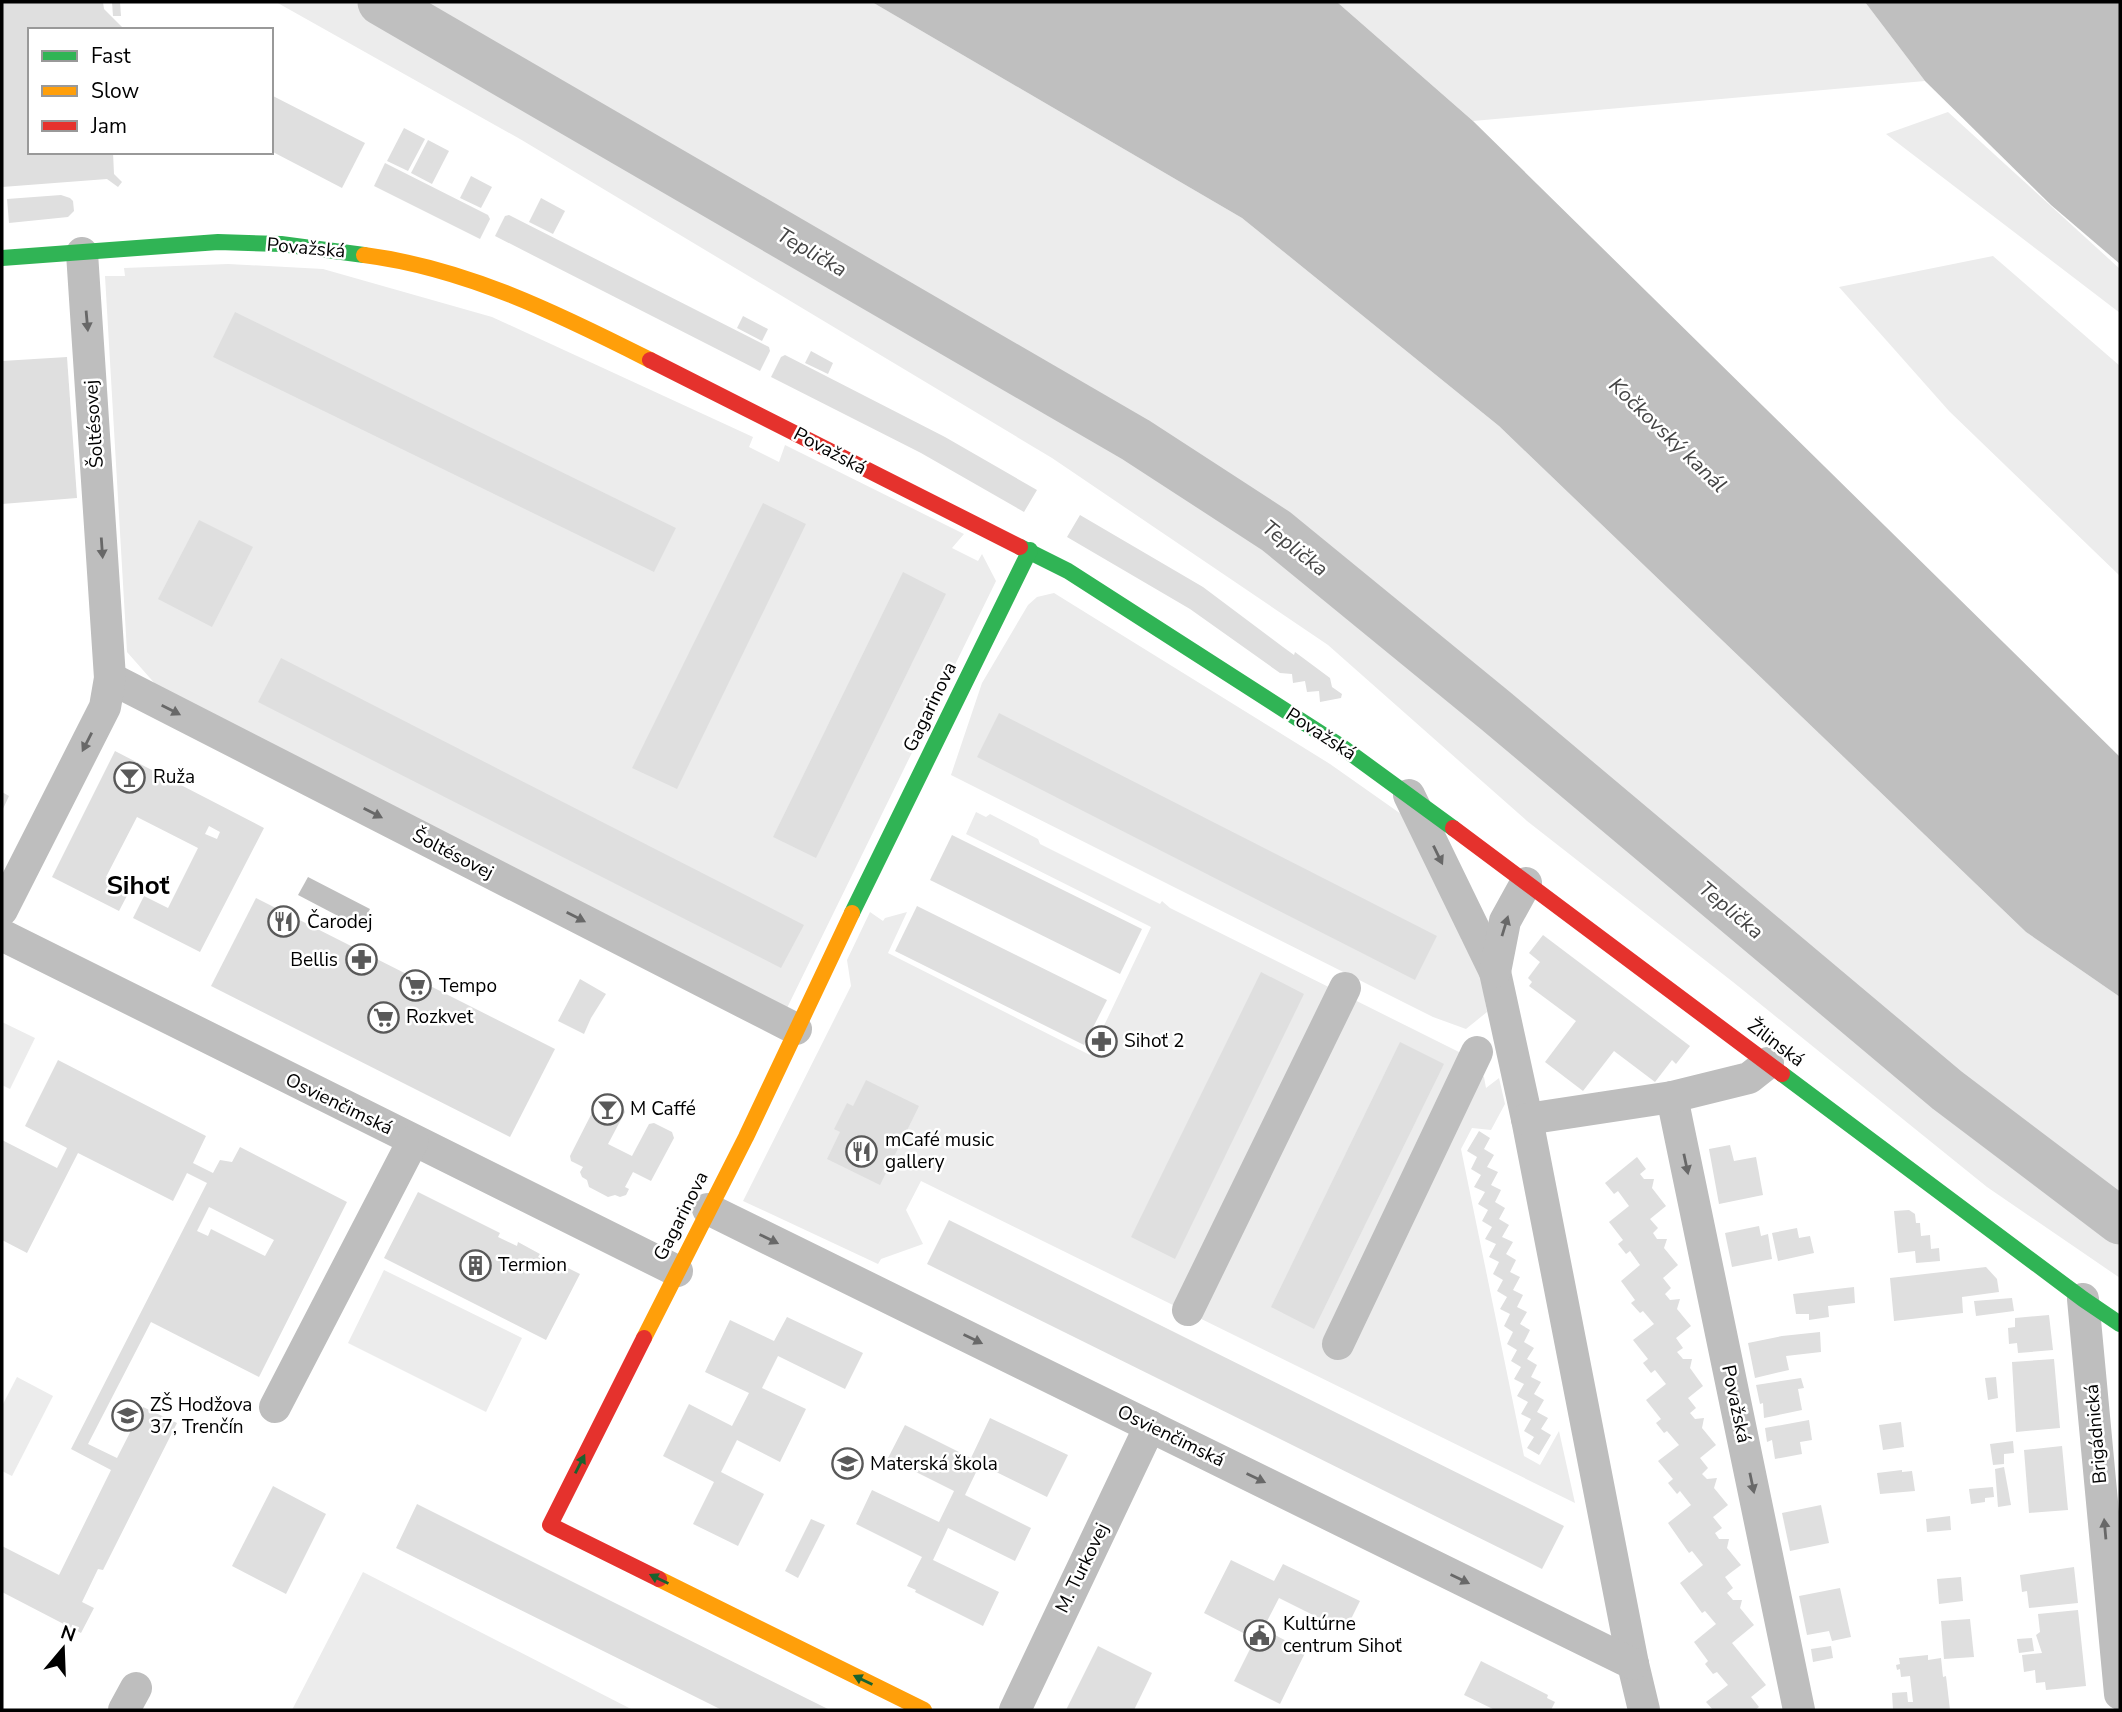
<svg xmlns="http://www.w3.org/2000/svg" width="2122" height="1712" viewBox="0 0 2122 1712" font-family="'Nunito Sans',sans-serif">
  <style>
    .green { fill: #ececec }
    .water { fill: #bfbfbf }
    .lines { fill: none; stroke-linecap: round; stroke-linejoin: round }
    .river { stroke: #bfbfbf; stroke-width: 47 }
    .building { fill: #dfdfdf; fill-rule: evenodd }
    .street { stroke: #bebebe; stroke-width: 32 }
    .fast { stroke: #30b455; stroke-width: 16 }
    .slow { stroke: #ff9f0a; stroke-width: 16 }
    .jam { stroke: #e5322d; stroke-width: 16 }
    .oneway { fill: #686868 }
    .oneway2 { fill: #1a632f }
    .labels { text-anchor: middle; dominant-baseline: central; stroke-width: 5; stroke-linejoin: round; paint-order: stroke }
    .street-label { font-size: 19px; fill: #000; stroke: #fff }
    .poi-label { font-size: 19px; fill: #000; stroke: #fff; text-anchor: start }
    .water-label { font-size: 21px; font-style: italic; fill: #444; stroke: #fff }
    .district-label { font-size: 26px; font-weight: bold; fill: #000; stroke: #fff }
  </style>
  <rect width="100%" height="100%" fill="#fff"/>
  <g class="green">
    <polygon points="276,2 872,2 1242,218 1499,426 2026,932 2120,997 2120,1278 1987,1187 1733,982 1527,821 1328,645 1052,458 520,139"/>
    <polygon points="1337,2 1865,2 1925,81 1473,121"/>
    <polygon points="1948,112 2120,269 2120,313 1886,134"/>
    <polygon points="1993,256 2120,366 2120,576 1949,411 1839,287"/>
    <polygon points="228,264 323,269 492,317 753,437 749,447 779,462 785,445 964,534 952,548 978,561 982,554 996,581 787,1008 157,686 127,652 105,276 125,276 124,268"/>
    <polygon points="1054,593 1330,764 1401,814 1464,940 1460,939 1476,947 1487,1012 1466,1029 1433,1017 951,775 982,683 1028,605 1037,597"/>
    <polygon points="976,812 986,817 990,814 1038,839 1040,844 1160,904 1162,901 1170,908 1463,1054 1484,1077 1486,1088 1499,1078 1505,1104 1491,1130 1472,1128 1461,1149 1524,1456 1540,1465 1559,1431 1575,1503 921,1181 906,1210 923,1244 881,1259 878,1264 743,1201 851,986 847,960 870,912 883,921 885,918 907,912 888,953 1090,1055 1151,927 966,834"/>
    <polygon points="2,1022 35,1038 10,1089 2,1085"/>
    <polygon points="384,1270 522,1338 486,1412 348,1343"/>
    <polygon points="17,1377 53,1396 12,1476 2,1471 2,1406"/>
    <polygon points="363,1572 633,1710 292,1710"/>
  </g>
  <g class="water">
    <polygon points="872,2 1337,2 1473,121 2120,757 2120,997 2026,932 1499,426 1242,218"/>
    <polygon points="1865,2 2120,2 2120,264 2051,205 1925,81"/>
    <polygon points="308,877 370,909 361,928 298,895"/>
  </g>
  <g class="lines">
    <polyline class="river" points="381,2 1136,440 1276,531 1496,711 1947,1090 2120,1221"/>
  </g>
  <g class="building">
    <polygon points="2,2 103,2 104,9 125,30 30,30 30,152 113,152 114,174 122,182 118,187 107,179 2,187"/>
    <polygon points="112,2 120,2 121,16 113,16"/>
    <polygon points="271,95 365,143 342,188 271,151"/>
    <polygon points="404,128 425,139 408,171 387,161"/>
    <polygon points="428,140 449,151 432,184 411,173"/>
    <polygon points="385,163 488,215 490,219 480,239 374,186"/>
    <polygon points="471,176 492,187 481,208 460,198"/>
    <polygon points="61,195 70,198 73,201 74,211 68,217 9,223 7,199"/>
    <polygon points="541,198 565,211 553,234 529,222"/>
    <polygon points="509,215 769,347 770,351 760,371 495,236 505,216"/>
    <polygon points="235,312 676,528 654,572 213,357"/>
    <polygon points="743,316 768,329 762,341 737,328"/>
    <polygon points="811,351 833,363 828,374 805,363"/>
    <polygon points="785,355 945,437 1037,490 1024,512 921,453 771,377 781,357"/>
    <polygon points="67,357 77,498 2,504 2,361"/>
    <polygon points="763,503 806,524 677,789 632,768"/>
    <polygon points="1080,515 1203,587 1283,647 1294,655 1295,652 1330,678 1332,687 1342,694 1341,698 1320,702 1319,691 1307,692 1305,681 1293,683 1292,674 1280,673 1190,609 1067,537"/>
    <polygon points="199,520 253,547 212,627 158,599"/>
    <polygon points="903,572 946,594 816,858 773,837"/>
    <polygon points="281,658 804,925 781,968 258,702"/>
    <polygon points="999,713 1437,936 1415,980 977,757"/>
    <path d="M115,751L264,828L200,952L133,918L144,896L168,908L198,848L137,817L106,877L130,890L119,911L52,877ZM209,826L220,832L217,839L205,834Z"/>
    <polygon points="2,792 9,796 2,811"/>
    <polygon points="952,835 1142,929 1120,974 930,880"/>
    <polygon points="256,898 555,1049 510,1137 211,986"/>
    <polygon points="917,906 1107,1000 1084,1045 895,951"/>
    <polygon points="1543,935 1690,1046 1676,1064 1672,1060 1655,1082 1614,1051 1583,1091 1545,1062 1576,1021 1529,986 1532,982 1528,978 1540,962 1529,953"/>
    <polygon points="1261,972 1304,994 1175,1259 1131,1237"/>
    <polygon points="580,979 606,994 591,1018 584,1034 558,1021"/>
    <polygon points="1400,1042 1444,1064 1314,1329 1271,1307"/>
    <path d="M58,1060L206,1136L193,1163L213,1173L220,1160L232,1162L240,1147L347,1202L259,1377L151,1322L88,1444L117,1458L143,1407L177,1423L103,1570L98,1569L82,1602L94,1608L81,1633L2,1592V1546L59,1575L111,1470L71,1449L207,1183L187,1173L173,1201L78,1153L27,1253L2,1240V1140L57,1168L67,1148L25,1126ZM209,1207L274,1240L265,1256L211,1229L208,1236L197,1231Z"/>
    <polygon points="866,1080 919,1106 880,1185 827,1159 840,1132 834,1129 847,1103 853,1106"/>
    <polygon points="605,1097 623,1106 625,1112 608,1144 632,1156 649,1124 654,1123 672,1132 674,1138 651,1181 633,1172 625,1187 629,1189 626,1195 620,1197 615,1195 608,1197 589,1187 587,1180 582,1177 580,1172 583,1167 571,1161 570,1156 599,1099"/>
    <polygon points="1479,1131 1490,1138 1484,1149 1494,1155 1487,1167 1498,1172 1491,1185 1501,1190 1495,1202 1505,1208 1499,1219 1509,1225 1502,1237 1513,1242 1506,1254 1516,1260 1510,1272 1520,1277 1513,1290 1523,1295 1517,1307 1527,1312 1520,1324 1530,1330 1524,1342 1534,1348 1527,1359 1537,1365 1531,1377 1541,1382 1534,1394 1544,1400 1537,1412 1548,1418 1541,1429 1551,1435 1539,1455 1527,1448 1534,1437 1524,1431 1531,1419 1521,1414 1528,1402 1517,1396 1524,1384 1514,1379 1521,1367 1511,1361 1517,1350 1507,1344 1513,1332 1504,1326 1510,1314 1500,1309 1507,1297 1497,1291 1503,1280 1493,1274 1499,1262 1489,1257 1496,1244 1485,1239 1492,1227 1482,1221 1488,1210 1478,1204 1485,1192 1474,1187 1481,1175 1471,1169 1477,1157 1467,1151"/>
    <polygon points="1730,1145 1734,1161 1756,1157 1763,1195 1719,1204 1709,1149"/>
    <polygon points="1637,1157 1646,1169 1640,1174 1644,1179 1654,1179 1652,1188 1666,1206 1650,1219 1658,1228 1653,1233 1657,1239 1667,1239 1664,1248 1678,1265 1663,1278 1671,1288 1665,1294 1670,1300 1680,1299 1677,1309 1691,1326 1676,1338 1683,1348 1677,1352 1683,1359 1692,1359 1690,1368 1703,1386 1688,1398 1696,1408 1690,1413 1695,1419 1704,1418 1702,1428 1716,1445 1700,1458 1708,1468 1702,1474 1707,1479 1717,1478 1714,1488 1728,1505 1713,1517 1722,1528 1715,1533 1719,1539 1729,1539 1727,1548 1741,1565 1725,1577 1733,1588 1727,1593 1733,1600 1742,1600 1740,1608 1754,1625 1732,1643 1766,1685 1751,1697 1759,1707 1755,1710 1713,1710 1706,1702 1728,1685 1717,1672 1713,1674 1705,1664 1708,1661 1694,1642 1716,1624 1705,1611 1702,1613 1680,1583 1703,1565 1692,1551 1689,1553 1668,1523 1691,1505 1680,1491 1677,1494 1668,1483 1673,1479 1658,1461 1679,1445 1667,1431 1664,1433 1656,1423 1661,1419 1646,1400 1666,1384 1655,1370 1651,1373 1643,1363 1648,1359 1633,1340 1654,1324 1643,1311 1640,1313 1631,1303 1635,1300 1621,1281 1640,1265 1630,1251 1626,1254 1618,1244 1623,1240 1609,1222 1629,1206 1618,1191 1614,1194 1605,1183"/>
    <polygon points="418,1192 500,1233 498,1237 517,1246 518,1242 540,1254 538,1257 556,1266 558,1263 580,1274 546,1340 384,1258"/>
    <polygon points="1909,1210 1915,1214 1916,1223 1920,1223 1921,1236 1930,1235 1931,1249 1939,1248 1940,1261 1916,1263 1915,1251 1898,1253 1894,1211"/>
    <polygon points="949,1220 1564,1526 1542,1569 927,1264"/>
    <polygon points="1759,1226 1761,1236 1768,1234 1772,1259 1732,1267 1725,1233"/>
    <polygon points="1797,1228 1799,1238 1810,1236 1814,1253 1778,1261 1772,1233"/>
    <polygon points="1986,1267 1997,1279 1999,1292 1962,1297 1963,1313 1894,1321 1890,1278"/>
    <polygon points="1854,1287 1855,1303 1828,1306 1829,1317 1809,1320 1809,1314 1796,1314 1793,1294"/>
    <polygon points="2012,1298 2014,1311 1976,1316 1974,1301"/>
    <polygon points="2049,1315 2053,1350 2018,1353 2017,1343 2009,1344 2008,1328 2015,1327 2015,1318"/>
    <polygon points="787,1317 863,1353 845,1389 778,1356 762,1388 806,1409 780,1462 737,1440 721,1472 764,1494 738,1546 693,1524 714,1482 663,1456 689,1404 732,1426 749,1393 705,1372 730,1320 774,1341"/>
    <polygon points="1820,1332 1821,1352 1786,1356 1789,1370 1755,1378 1748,1343 1782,1336"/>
    <polygon points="2054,1359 2060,1428 2016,1432 2012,1362"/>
    <polygon points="1996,1377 1998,1398 1988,1400 1985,1378"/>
    <polygon points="1801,1378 1804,1388 1798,1389 1802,1410 1764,1418 1763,1403 1760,1404 1756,1385"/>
    <polygon points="990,1418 1068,1455 1047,1497 980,1464 965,1495 1031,1528 1015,1561 948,1528 933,1560 999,1592 983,1626 915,1592 916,1590 907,1586 922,1557 856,1524 872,1490 939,1522 954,1491 888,1458 905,1425 971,1458"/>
    <polygon points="1809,1420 1812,1440 1800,1442 1802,1454 1775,1459 1772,1440 1767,1442 1765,1428"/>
    <polygon points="1901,1422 1904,1447 1883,1450 1879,1425"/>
    <polygon points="2013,1441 2014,1453 2004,1454 2004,1464 1993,1465 1990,1444"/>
    <polygon points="2062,1446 2068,1510 2029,1513 2024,1450"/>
    <polygon points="2004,1467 2011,1505 1998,1507 1995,1469"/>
    <polygon points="1902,1470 1902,1472 1912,1471 1915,1491 1880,1494 1877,1473"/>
    <polygon points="273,1486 326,1514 286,1594 232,1566"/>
    <polygon points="1993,1487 1994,1497 1985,1498 1985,1502 1971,1504 1969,1489"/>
    <polygon points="417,1504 607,1599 830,1710 722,1710 396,1548"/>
    <polygon points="1821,1505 1829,1543 1790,1551 1782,1513"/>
    <polygon points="1950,1516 1951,1530 1927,1532 1926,1519"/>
    <polygon points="811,1519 825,1525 798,1578 785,1571"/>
    <polygon points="1231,1560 1274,1581 1283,1564 1360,1601 1345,1631 1279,1598 1263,1629 1306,1651 1280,1704 1234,1681 1255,1639 1204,1613"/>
    <polygon points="2074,1567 2078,1603 2029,1608 2027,1591 2022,1592 2020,1575"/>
    <polygon points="1961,1577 1963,1601 1939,1604 1937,1579"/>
    <polygon points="1840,1588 1851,1637 1832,1641 1829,1631 1807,1635 1799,1596"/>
    <polygon points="2078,1610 2086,1686 2046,1690 2045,1682 2036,1683 2035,1670 2024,1672 2022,1655 2042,1653 2036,1635 2040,1632 2038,1614"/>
    <polygon points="1970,1619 1974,1657 1944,1659 1941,1621"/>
    <polygon points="2032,1638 2034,1651 2019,1653 2017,1639"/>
    <polygon points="1098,1646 1152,1673 1134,1710 1066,1710"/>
    <polygon points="1831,1646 1833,1658 1813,1662 1811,1649"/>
    <polygon points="1928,1655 1928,1660 1941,1658 1943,1677 1946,1676 1950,1710 1893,1710 1892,1693 1907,1692 1908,1702 1913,1702 1910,1676 1901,1677 1900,1669 1897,1670 1896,1665 1900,1664 1899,1658"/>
    <polygon points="1481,1661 1548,1695 1547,1698 1555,1702 1551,1710 1495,1710 1464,1695"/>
  </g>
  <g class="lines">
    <g class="street">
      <polyline points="110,678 796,1029"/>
      <polyline points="1409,795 1495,972 1527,1119 1633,1664 1644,1710"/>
      <polyline points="2,910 105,707 110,678 82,253"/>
      <polyline points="2,935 677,1271"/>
      <polyline points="1495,972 1505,921 1526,883"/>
      <polyline points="1672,1097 1799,1710"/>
      <polyline points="1527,1119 1672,1097 1749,1078 1768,1063"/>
      <polyline points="708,1209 1633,1664"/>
      <polyline points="2083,1299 2120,1694"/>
      <polyline points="1188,1310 1345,988"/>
      <polyline points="1338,1344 1477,1052"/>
      <polyline points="275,1407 413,1141"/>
      <polyline points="124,1710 136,1688"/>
      <polyline points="1015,1710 1150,1426"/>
    </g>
    <g class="fast">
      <polyline points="2,258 218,242 281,244 364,255"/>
      <polyline points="1020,547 1068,571 1342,747 1453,828"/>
      <polyline points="852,913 1030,550"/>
      <polyline points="1782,1074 2083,1299 2120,1324"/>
    </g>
    <g class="slow">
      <path d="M364,255C466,268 559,314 650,360"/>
      <polyline points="644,1338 746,1137 852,913"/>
      <polyline points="659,1579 924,1710"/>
    </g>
    <g class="jam">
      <polyline points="650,360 1020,547"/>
      <polyline points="1453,828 1782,1074"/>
      <polyline points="644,1338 550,1525 659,1579"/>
    </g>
  </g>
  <defs><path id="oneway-solid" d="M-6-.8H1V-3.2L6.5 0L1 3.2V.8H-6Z" transform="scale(1.75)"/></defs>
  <g class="oneway">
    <use href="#oneway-solid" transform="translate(87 321) rotate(85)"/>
    <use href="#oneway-solid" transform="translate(102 548) rotate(86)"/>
    <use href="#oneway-solid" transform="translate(171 710) rotate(27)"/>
    <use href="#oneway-solid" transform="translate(87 742) rotate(117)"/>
    <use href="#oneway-solid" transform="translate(373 813) rotate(27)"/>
    <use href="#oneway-solid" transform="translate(1438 855) rotate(64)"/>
    <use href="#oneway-solid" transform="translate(576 917) rotate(27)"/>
    <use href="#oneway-solid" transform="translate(1505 926) rotate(-73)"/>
    <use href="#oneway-solid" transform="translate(1686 1164) rotate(78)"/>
    <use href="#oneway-solid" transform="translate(769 1239) rotate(26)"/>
    <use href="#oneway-solid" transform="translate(973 1339) rotate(26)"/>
    <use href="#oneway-solid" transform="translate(1256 1478) rotate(26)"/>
    <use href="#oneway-solid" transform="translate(1752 1483) rotate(78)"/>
    <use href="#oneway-solid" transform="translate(2105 1529) rotate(-95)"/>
    <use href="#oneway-solid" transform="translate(1460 1579) rotate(26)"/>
  </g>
  <g class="oneway2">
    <use href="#oneway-solid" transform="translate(580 1464) rotate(-63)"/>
    <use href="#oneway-solid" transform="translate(659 1579) rotate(-154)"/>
    <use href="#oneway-solid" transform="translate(863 1680) rotate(-154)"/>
  </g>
  <defs>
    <symbol id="bar-ring" viewBox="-11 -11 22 22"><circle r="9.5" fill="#fff" stroke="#595959" stroke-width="1.5"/><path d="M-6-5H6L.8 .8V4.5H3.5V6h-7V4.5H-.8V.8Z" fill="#595959"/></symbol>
    <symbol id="restaurant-ring" viewBox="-11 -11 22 22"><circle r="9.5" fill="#fff" stroke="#595959" stroke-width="1.5"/><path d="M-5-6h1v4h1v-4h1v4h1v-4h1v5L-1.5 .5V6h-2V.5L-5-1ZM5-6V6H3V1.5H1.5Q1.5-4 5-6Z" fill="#595959"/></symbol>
    <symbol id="pharmacy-ring" viewBox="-11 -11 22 22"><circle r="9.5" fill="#fff" stroke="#595959" stroke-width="1.5"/><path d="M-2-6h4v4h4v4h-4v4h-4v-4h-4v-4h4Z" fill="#595959"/></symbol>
    <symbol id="supermarket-ring" viewBox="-11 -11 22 22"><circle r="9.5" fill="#fff" stroke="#595959" stroke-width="1.5"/><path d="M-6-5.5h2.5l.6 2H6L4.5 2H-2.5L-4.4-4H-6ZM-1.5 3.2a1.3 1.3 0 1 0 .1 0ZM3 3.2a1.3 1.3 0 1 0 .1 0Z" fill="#595959"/></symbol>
    <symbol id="building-ring" viewBox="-11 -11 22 22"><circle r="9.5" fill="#fff" stroke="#595959" stroke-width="1.5"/><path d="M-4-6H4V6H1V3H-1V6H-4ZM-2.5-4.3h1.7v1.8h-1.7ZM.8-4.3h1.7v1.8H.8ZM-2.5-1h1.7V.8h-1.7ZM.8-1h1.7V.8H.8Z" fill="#595959"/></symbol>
    <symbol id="school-ring" viewBox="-11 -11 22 22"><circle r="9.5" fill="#fff" stroke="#595959" stroke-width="1.5"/><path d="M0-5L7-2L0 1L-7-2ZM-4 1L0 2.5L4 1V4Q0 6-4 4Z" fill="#595959"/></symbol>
    <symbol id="civic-ring" viewBox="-11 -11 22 22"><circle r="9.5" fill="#fff" stroke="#595959" stroke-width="1.5"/><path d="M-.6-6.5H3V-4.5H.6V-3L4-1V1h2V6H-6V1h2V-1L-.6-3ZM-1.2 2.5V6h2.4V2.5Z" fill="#595959"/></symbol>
  </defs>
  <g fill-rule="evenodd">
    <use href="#bar-ring" x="112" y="760" width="35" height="35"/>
    <use href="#restaurant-ring" x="266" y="904" width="35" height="35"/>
    <use href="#pharmacy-ring" x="344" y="942" width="35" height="35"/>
    <use href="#supermarket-ring" x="398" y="968" width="35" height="35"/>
    <use href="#supermarket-ring" x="366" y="1000" width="35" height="35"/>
    <use href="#pharmacy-ring" x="1084" y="1024" width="35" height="35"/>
    <use href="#bar-ring" x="590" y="1092" width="35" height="35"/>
    <use href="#restaurant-ring" x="844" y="1134" width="35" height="35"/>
    <use href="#building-ring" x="458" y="1248" width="35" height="35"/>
    <use href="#school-ring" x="110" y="1398" width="35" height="35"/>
    <use href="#school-ring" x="830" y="1446" width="35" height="35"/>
    <use href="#civic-ring" x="1242" y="1618" width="35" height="35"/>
  </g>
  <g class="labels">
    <g class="street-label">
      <text transform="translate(306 248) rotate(5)">Považská</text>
      <text transform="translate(94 424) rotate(-94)">Šoltésovej</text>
      <text transform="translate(830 451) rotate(28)">Považská</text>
      <text transform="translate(930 707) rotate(-64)">Gagarinova</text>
      <text transform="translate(1321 734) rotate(33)">Považská</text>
      <text transform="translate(453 854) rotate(27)">Šoltésovej</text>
      <text transform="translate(1776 1043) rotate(37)">Žilinská</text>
      <text transform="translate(339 1104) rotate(26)">Osvienčimská</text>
      <text transform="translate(681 1216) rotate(-63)">Gagarinova</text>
      <text transform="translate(1736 1404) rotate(78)">Považská</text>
      <text transform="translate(2096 1434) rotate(-95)">Brigádnická</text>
      <text transform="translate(1171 1436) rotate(26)">Osvienčimská</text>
      <text transform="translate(1082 1568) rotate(-64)">M. Turkovej</text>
    </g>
    <g class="poi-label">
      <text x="153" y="777">Ruža</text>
      <text x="307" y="922">Čarodej</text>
      <text x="338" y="960" text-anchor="end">Bellis</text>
      <text x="439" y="986">Tempo</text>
      <text x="406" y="1017">Rozkvet</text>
      <text x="1124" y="1041">Sihoť 2</text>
      <text x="630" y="1109">M Caffé</text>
      <text x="885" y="1140">mCafé music<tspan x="885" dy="22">gallery</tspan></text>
      <text x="498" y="1265">Termion</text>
      <text x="150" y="1405">ZŠ Hodžova<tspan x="150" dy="22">37, Trenčín</tspan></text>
      <text x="870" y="1464">Materská škola</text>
      <text x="1283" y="1624">Kultúrne<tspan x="1283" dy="22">centrum Sihoť</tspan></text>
    </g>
    <g class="water-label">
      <text transform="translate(812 252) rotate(30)">Teplička</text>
      <text transform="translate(1668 435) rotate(44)">Kočkovský kanál</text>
      <text transform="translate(1295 548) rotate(38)">Teplička</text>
      <text transform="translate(1731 910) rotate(40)">Teplička</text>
    </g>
    <g class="district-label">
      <text x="138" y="885">Sihoť</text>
    </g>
  </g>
  <rect width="2122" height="1712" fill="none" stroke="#000000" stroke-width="7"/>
  <rect x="28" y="28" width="245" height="126" fill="#ffffff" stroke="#999999" stroke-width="2"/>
  <rect x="42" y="51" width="35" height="10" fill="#30b455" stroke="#999999" stroke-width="2"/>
  <text x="91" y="63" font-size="21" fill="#000000">Fast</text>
  <rect x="42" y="86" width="35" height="10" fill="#ff9f0a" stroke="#999999" stroke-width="2"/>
  <text x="91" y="98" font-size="21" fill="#000000">Slow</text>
  <rect x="42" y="121" width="35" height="10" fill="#e5322d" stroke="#999999" stroke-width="2"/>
  <text x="91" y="133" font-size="21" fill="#000000">Jam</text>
  <g transform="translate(63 1649) rotate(19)" stroke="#ffffff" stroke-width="5" paint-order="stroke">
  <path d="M0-5L12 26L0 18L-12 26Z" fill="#000000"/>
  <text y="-10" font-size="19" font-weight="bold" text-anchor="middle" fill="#000000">N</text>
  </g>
</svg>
